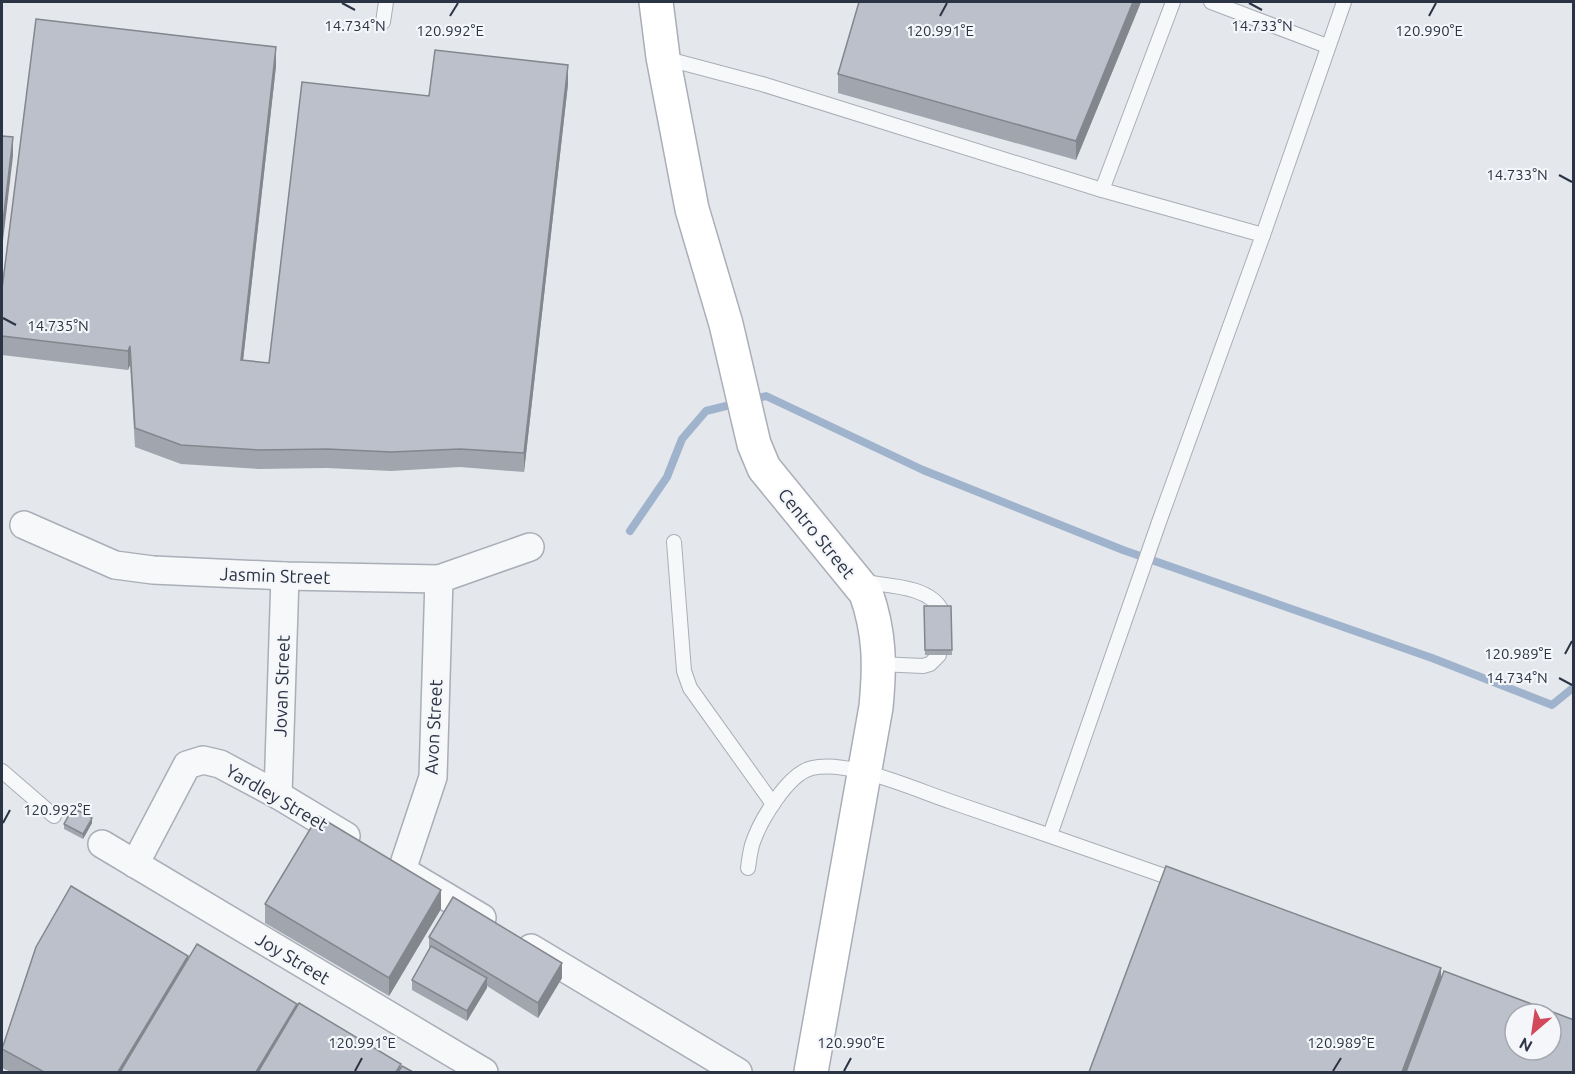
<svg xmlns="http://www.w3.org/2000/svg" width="1575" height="1074" viewBox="0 0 1575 1074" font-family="Ubuntu,sans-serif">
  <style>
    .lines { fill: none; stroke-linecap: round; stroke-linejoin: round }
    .stream { stroke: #9fb4cc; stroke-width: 8 }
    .lane-casing { stroke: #a9aeb7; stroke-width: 16 }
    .street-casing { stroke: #a9aeb7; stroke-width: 30 }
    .secondary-casing { stroke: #a9aeb7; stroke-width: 36 }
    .lane { stroke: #f7f8fa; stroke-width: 14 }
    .street { stroke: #f7f8fa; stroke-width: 27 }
    .secondary { stroke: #fff; stroke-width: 33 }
    .wall { fill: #a1a5ae }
    .shaded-wall { fill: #83868d }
    .building { fill: #bbc0ca; stroke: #83868d; stroke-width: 1.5; fill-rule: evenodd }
    .ticks { fill: none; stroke: #2b3445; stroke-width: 2 }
    .labels { text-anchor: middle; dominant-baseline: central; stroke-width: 4.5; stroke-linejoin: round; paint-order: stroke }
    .street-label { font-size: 18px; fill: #2b3445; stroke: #f4f6f9 }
    .ticks-label { font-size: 15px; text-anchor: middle; fill: #2b3445; stroke: #f4f6f9; stroke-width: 4.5; stroke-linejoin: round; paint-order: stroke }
  </style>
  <rect width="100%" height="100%" fill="#e4e7ec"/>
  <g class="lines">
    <g class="stream">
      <polyline points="751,400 766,396 923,470 1123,550 1432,658 1552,705 1574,687"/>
      <polyline points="630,531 667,477 682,439 706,411 738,403"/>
    </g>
    <defs>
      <g id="lane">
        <polyline points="1211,2 1327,46"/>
        <polyline points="383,22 386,2"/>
        <polyline points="664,58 762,84 1102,190 1263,235"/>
        <polyline points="1102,190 1173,2"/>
        <polyline points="674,542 684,671 690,688 773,804"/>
        <path d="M864,582C889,586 930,586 942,611"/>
        <polyline points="879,664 923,666 930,664 939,655"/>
        <polyline points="2,771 54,816"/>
        <polyline points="1050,835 1159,522 1263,235 1344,2"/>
        <path d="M748,868C749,860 750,853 752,845C759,823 787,774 812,768C848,759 916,790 952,802C1028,828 1103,854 1179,881"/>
      </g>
      <g id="street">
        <polyline points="24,525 115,565 153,570 285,576 439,579 530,547"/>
        <polyline points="278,795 285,576"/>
        <polyline points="102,844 484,1072"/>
        <polyline points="135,864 187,765 203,760 220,764 278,795 346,836"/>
        <polyline points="402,870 433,777 439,579"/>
        <polyline points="410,875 482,918"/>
        <polyline points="531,948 738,1072"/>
      </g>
      <path id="secondary" d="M656,2L663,57L692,209L726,324L754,444L764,468L866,593C880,633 880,665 876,707L811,1072"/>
    </defs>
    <use href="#lane" class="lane-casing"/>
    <use href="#street" class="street-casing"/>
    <use href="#secondary" class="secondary-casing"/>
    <use href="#lane" class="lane"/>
    <use href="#street" class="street"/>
    <use href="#secondary" class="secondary"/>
  </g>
  <g class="wall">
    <polygon points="859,2 1141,2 1076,160 838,93 838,74"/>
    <polygon points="276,66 243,360 269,363 429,96 568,84 524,472 460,467 391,471 327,468 259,469 181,464 135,447 130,365 128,370 2,355 2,289"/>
    <polygon points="924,606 951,606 952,655 925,655"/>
    <polygon points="92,823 83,839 64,829 64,824"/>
    <polygon points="265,904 441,909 389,996 265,923"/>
    <polygon points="429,937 562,978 538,1018 487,986 467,1021 412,990 412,980 429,951"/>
    <polygon points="188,959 297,1007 401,1067 413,1072 11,1072 2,1068 2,1049"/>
  </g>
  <g class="shaded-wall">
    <polygon points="1133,2 1141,2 1076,160 1076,141"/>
    <polygon points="276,47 276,66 241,379 241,360"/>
    <polygon points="568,65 568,84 524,472 524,453"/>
    <polygon points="13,137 13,156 2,249 2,230"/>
    <polygon points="130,346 130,365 128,370 128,351"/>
    <polygon points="92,818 92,823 83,839 83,834"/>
    <polygon points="441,890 441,909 389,996 389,978"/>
    <polygon points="188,956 188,974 129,1072 118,1072"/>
    <polygon points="562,963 562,978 538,1018 538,1003"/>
    <polygon points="1441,968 1441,987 1409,1072 1402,1072"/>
    <polygon points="487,978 487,988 467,1021 467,1011"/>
    <polygon points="297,1004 297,1023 267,1072 256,1072"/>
  </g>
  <g class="building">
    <polygon points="859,2 1133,2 1076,141 838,74"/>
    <polygon points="36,19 276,47 241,360 269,363 302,82 429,96 435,50 568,65 524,453 460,449 391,452 327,449 259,450 181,445 135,428 130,346 128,351 2,336 2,289"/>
    <polygon points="2,136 13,137 2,230"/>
    <polygon points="924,606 951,606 952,650 925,650"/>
    <polygon points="73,808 92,818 83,834 64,824"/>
    <polygon points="318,816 441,890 389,978 265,904"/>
    <polygon points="1166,866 1441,968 1402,1072 1089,1072"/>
    <polygon points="71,886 188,956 118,1072 44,1072 2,1049 36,947"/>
    <polygon points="453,897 562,963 538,1003 429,937"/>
    <polygon points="197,944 297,1004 256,1072 120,1072"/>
    <polygon points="431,946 487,978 467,1011 412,980"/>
    <path d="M1444,971L1574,1020V1072H1406ZM1515,1014H1551V1050H1515Z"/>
    <polygon points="299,1003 401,1064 396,1072 258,1072"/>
    <polygon points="402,1066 413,1072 398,1072"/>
  </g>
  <path class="ticks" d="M342,3L355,10M1249,3L1262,10M450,16L458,3M940,16L947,3M1429,16L1436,3M1559,175L1572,182M3,318L16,325M1565,654L1572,641M1559,678L1572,685M3,823L10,810M355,1071L362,1058M844,1071L851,1058M1333,1071L1341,1058"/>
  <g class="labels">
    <g class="street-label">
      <text transform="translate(817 533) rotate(51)">Centro Street</text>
      <text transform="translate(275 575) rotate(2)">Jasmin Street</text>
      <text transform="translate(281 686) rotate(-88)">Jovan Street</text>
      <text transform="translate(433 727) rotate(-87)">Avon Street</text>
      <text transform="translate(277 797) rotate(30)">Yardley Street</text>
      <text transform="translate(293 958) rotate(31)">Joy Street</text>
    </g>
  </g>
  <g class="ticks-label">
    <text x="355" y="31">14.734°N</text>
    <text x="1262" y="31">14.733°N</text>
    <text x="450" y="36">120.992°E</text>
    <text x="940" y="36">120.991°E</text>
    <text x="1429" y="36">120.990°E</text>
    <text x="1517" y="180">14.733°N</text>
    <text x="58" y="331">14.735°N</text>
    <text x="1518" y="659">120.989°E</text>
    <text x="1517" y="683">14.734°N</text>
    <text x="57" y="815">120.992°E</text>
    <text x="362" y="1048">120.991°E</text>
    <text x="851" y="1048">120.990°E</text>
    <text x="1341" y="1048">120.989°E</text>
  </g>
  <rect width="1575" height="1074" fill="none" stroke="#2b3445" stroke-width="6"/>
  <g transform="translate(1533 1032) rotate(209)"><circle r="28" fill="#f4f6f9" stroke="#a4a8b1" stroke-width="1.5"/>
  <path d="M0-4.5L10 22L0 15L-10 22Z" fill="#d1495b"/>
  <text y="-9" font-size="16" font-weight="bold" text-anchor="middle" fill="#2b3445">N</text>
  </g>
</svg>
